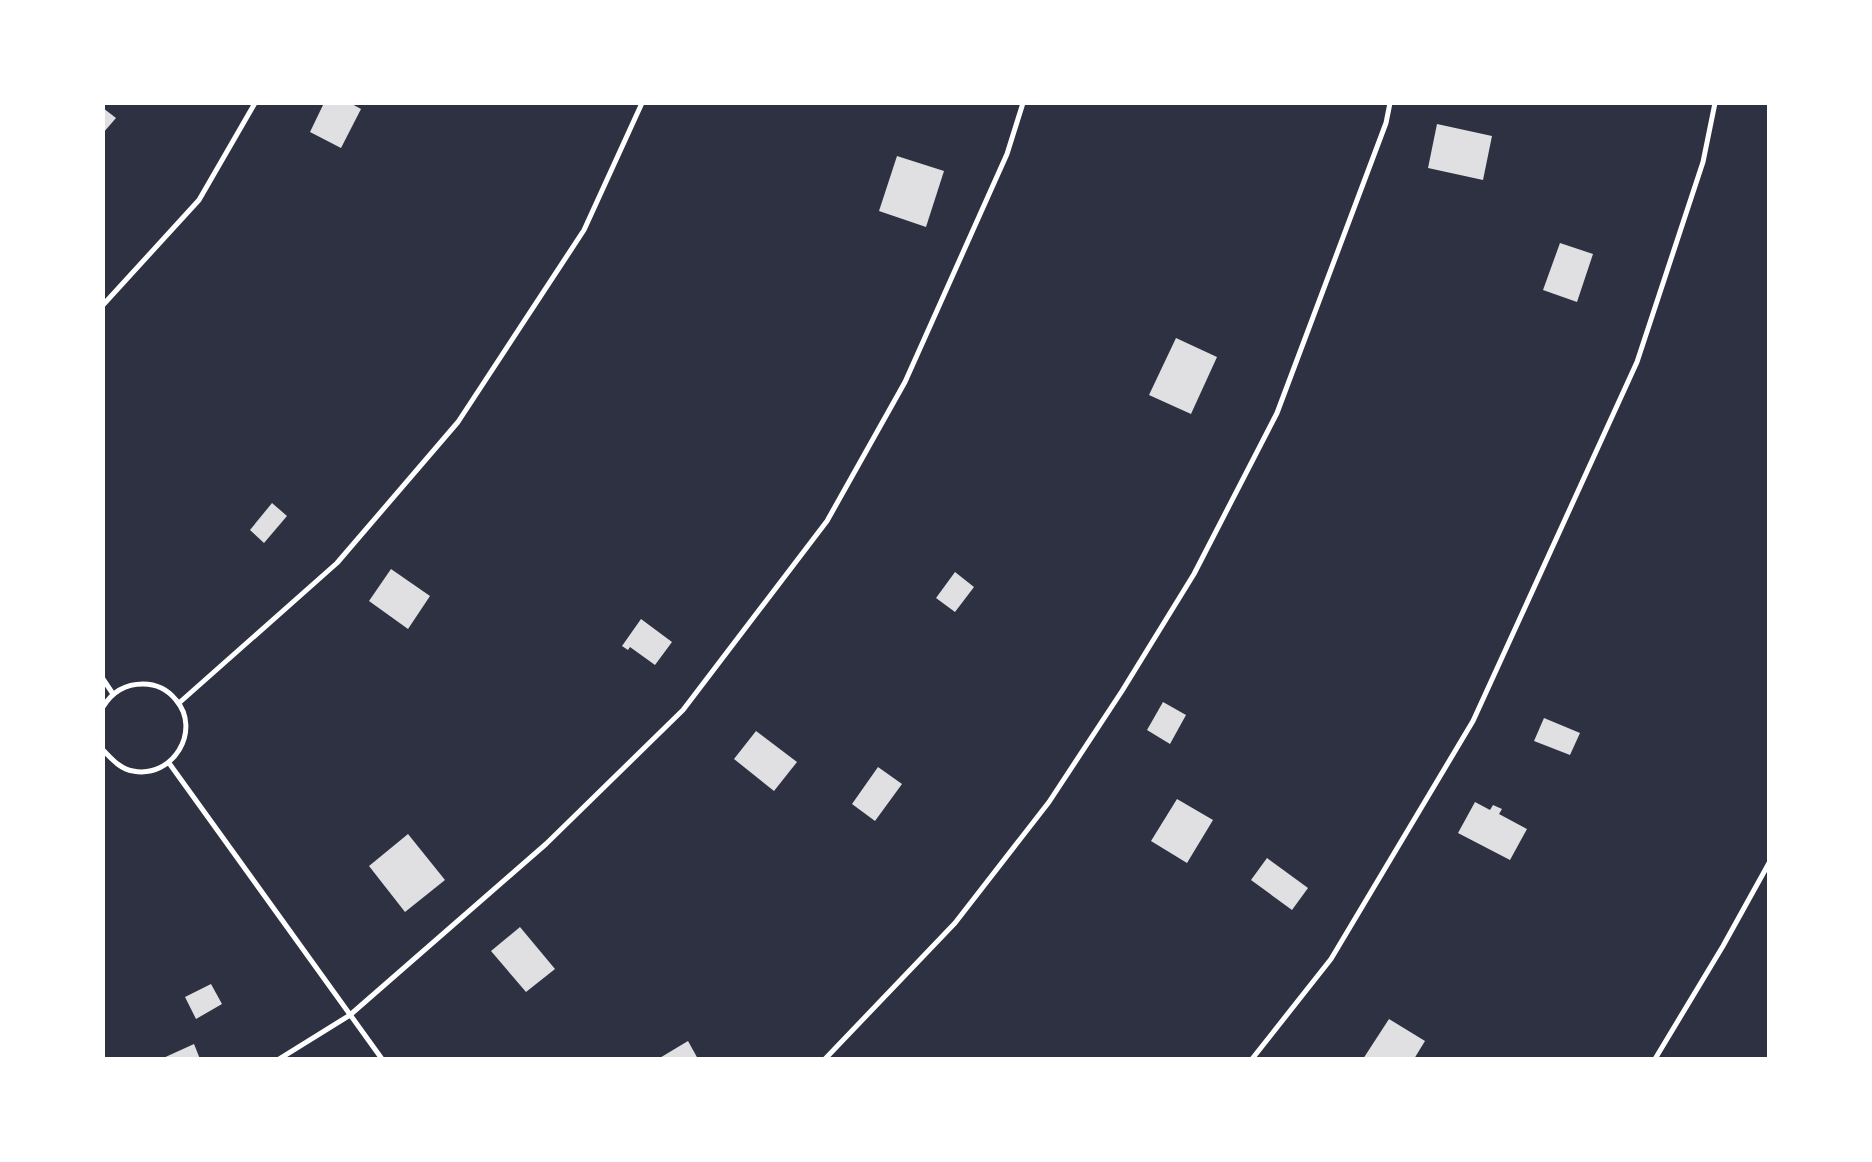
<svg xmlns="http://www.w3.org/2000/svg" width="1872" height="1162" viewBox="0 0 1872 1162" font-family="'Sofia Sans Condensed',sans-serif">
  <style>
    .building { fill: #e0e0e3 }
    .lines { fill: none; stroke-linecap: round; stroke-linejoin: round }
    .service { stroke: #fff; stroke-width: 5 }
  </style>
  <rect width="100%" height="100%" fill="#2d3142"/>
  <g class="building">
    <polygon points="324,103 350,103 361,109 341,148 310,132"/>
    <polygon points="103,108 116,118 103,133"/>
    <polygon points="1437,124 1492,136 1483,180 1428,168"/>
    <polygon points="897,156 944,171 926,227 879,211"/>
    <polygon points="1560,243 1593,254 1577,302 1543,290"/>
    <polygon points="1176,338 1217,357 1191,414 1149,395"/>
    <polygon points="272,503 287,516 264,543 250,530"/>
    <polygon points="391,569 430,596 408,629 369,601"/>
    <polygon points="955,572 974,587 955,612 936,598"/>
    <polygon points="641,619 672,642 655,665 630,647 628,650 622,646"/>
    <polygon points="1163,702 1186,715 1170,744 1147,730"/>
    <polygon points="1544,718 1580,733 1570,755 1534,741"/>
    <polygon points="756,731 797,762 774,791 734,759"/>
    <polygon points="878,767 902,784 875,821 852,804"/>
    <polygon points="1177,799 1213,820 1187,863 1151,841"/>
    <polygon points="1475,802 1490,810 1493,805 1502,809 1499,814 1527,829 1510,860 1458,833"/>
    <polygon points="408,834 445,880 405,912 369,866"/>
    <polygon points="1267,858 1308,888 1292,910 1251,880"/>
    <polygon points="520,927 555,969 526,992 491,951"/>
    <polygon points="211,984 222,1004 196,1019 185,997"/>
    <polygon points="1389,1019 1425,1041 1414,1059 1363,1059"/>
    <polygon points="688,1041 698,1059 658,1059"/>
    <polygon points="194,1044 200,1059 161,1059"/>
  </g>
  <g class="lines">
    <g class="service">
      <polyline points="103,305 199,200 255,103"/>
      <polyline points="103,679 113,694"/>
      <polyline points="179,703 337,563 458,422 584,230 642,103"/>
      <path d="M103,707C112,692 126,684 143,684C156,684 168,690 176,700C202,730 173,779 133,771C120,769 112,759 103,750"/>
      <polyline points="169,763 382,1059"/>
      <polyline points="279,1059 350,1015 546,844 683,710 827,521 905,382 1007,154 1023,103"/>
      <polyline points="825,1059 955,923 1049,802 1122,691 1194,574 1277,413 1386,123 1390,103"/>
      <polyline points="1252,1059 1331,959 1473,721 1637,362 1703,162 1715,103"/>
      <polyline points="1655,1059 1723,946 1769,863"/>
    </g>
  </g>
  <rect width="1872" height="1162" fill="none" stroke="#ffffff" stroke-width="210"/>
</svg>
